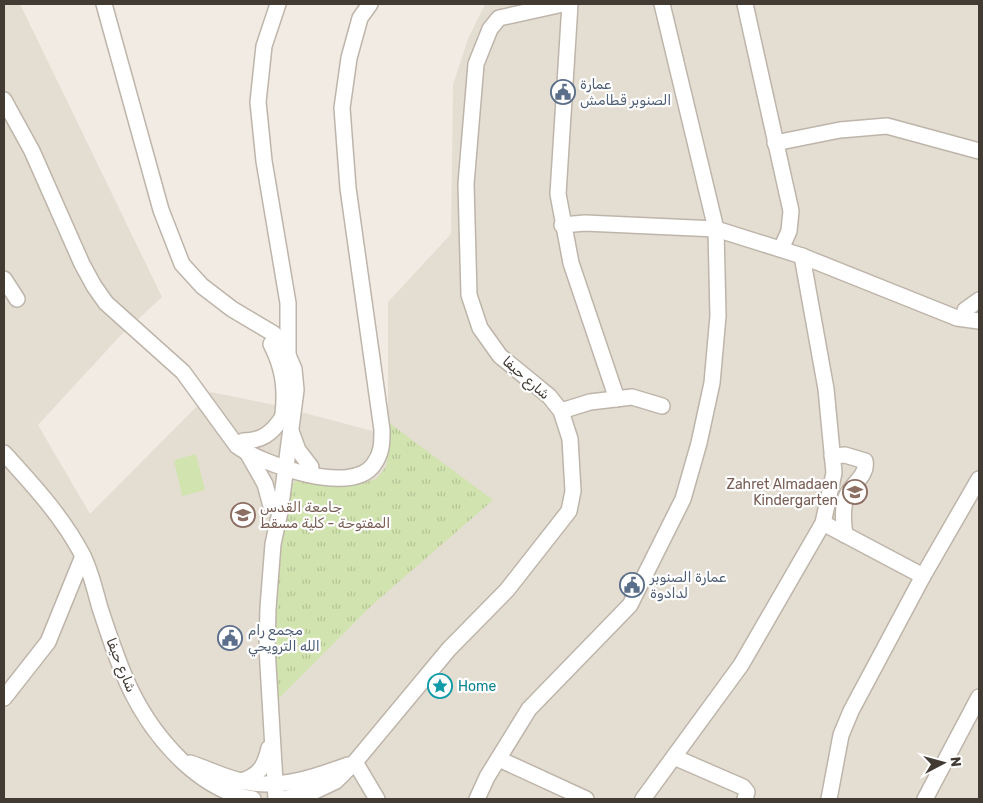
<svg xmlns="http://www.w3.org/2000/svg" width="983" height="803" viewBox="0 0 983 803" font-family="Rubik,'Noto Naskh Arabic',sans-serif">
  <style>
    .residential { fill: #e4ddd2 }
    .grass { fill: url(#grass-tufts) }
    .garden { fill: #d1e3ae }
    .lines { fill: none; stroke-linecap: round; stroke-linejoin: round }
    .minor-casing { stroke: #beb5aa; stroke-width: 18 }
    .minor { stroke: #fff; stroke-width: 15 }
    .labels { text-anchor: middle; dominant-baseline: central; stroke-width: 4.5; stroke-linejoin: round; paint-order: stroke }
    .service-label { font-size: 14px; fill: #4e5e75; stroke: #fff; text-anchor: start }
    .street-label { font-size: 14px; fill: #423b34; stroke: #fff }
    .education-label { font-size: 14px; fill: #785e54; stroke: #fff; text-anchor: end }
    .culture-label { font-size: 14px; fill: #0d838f; stroke: #fff; text-anchor: start }
  </style>
  <defs>
    <pattern id="grass-tufts" width="24" height="20" patternUnits="userSpaceOnUse" patternTransform="scale(1.25)"><rect width="24" height="20" fill="#d1e3ae"/><path d="M3 7l-1-3M5 7V3M7 7l1-3M15 17l-1-3M17 17v-4M19 17l1-3" fill="none" stroke="#b5c496"/></pattern>
  </defs>
  <rect width="100%" height="100%" fill="#f1ebe4"/>
  <polygon class="residential" points="4,4 20,4 162,297 120,336 38,425 90,514 211,392 274,405 388,435 388,302 451,234 453,85 468,39 485,4 979,4 979,799 4,799"/>
  <polygon class="grass" points="388,422 493,500 371,606 270,707 267,630 282,494 302,475 309,475 323,486 353,486 376,479 387,466"/>
  <polygon class="garden" points="196,454 205,490 182,496 174,460"/>
  <g class="lines">
    <defs>
      <g id="minor">
        <polyline points="104,4 161,210 182,264 202,286 232,309 274,334 288,355 294,369 296,390 280,512 273,544 268,608 267,648 276,799"/>
        <polyline points="278,4 264,46 258,102 264,161 288,303 288,355"/>
        <polyline points="570,4 558,194 571,263 617,399"/>
        <polyline points="745,4 791,211 789,231 781,249"/>
        <path d="M4,100L32,151L82,264L94,286L106,303L183,372L237,446C262,464 352,497 374,464C382,453 382,443 382,430L348,188L342,108L349,58L360,18L370,4"/>
        <polyline points="775,143 840,130 887,126 979,151"/>
        <polyline points="562,225 585,223 716,229 802,256 957,318 979,321"/>
        <polyline points="4,279 17,299"/>
        <polyline points="965,310 979,300"/>
        <path d="M271,344C283,367 286,388 283,414"/>
        <polyline points="561,411 590,402 632,397 662,406"/>
        <polyline points="291,431 298,450 311,467"/>
        <path d="M243,441C262,441 272,433 282,418"/>
        <path d="M4,453C33,485 62,516 82,554C91,571 95,591 100,608C120,669 135,715 181,760C201,779 226,795 253,799"/>
        <polyline points="248,454 265,484 271,506"/>
        <path d="M832,456L845,455L865,461C868,475 853,483 847,495C842,507 843,522 845,535"/>
        <polyline points="823,523 923,576"/>
        <polyline points="4,698 48,642 83,556"/>
        <polyline points="674,757 743,787 747,792 745,799"/>
        <polyline points="499,759 586,799"/>
        <polyline points="355,762 377,799"/>
        <path d="M190,763C209,769 227,779 246,782C282,789 315,777 348,765"/>
        <path d="M241,781C259,776 265,766 269,748"/>
        <polyline points="283,799 315,791 336,781 355,762 449,649 507,590 569,511 573,491 570,439 561,411 549,396 500,356 480,328 469,295 466,184 476,64 490,29 499,18 563,4"/>
        <polyline points="477,799 487,777 529,709 630,605 683,499 699,443 712,383 718,316 716,229 662,4"/>
        <polyline points="643,799 741,665 823,523 834,473 826,389 802,256"/>
        <polyline points="829,799 841,735 851,711 923,576 979,479"/>
        <polyline points="925,799 979,697"/>
      </g>
    </defs>
    <use href="#minor" class="minor-casing"/>
    <use href="#minor" class="minor"/>
  </g>
  <defs>
    <symbol id="civic-ring" viewBox="-11 -11 22 22"><circle r="9.5" fill="#fff" stroke="#5c6f8a" stroke-width="1.5"/><path d="M-.6-6.5H3V-4.5H.6V-3L4-1V1h2V6H-6V1h2V-1L-.6-3ZM-1.2 2.5V6h2.4V2.5Z" fill="#5c6f8a"/></symbol>
    <symbol id="school-ring" viewBox="-11 -11 22 22"><circle r="9.5" fill="#fff" stroke="#8d6e63" stroke-width="1.5"/><path d="M0-5L7-2L0 1L-7-2ZM-4 1L0 2.5L4 1V4Q0 6-4 4Z" fill="#8d6e63"/></symbol>
    <symbol id="sight-ring" viewBox="-11 -11 22 22"><circle r="9.5" fill="#fff" stroke="#0f9aa8" stroke-width="1.5"/><path d="M0-6L1.8-2.2L6-1.7L2.9 1.2L3.7 5.4L0 3.3L-3.7 5.4L-2.9 1.2L-6-1.7L-1.8-2.2Z" fill="#0f9aa8"/></symbol>
  </defs>
  <g fill-rule="evenodd">
    <use href="#civic-ring" x="549" y="78" width="28" height="28"/>
    <use href="#school-ring" x="841" y="478" width="28" height="28"/>
    <use href="#school-ring" x="229" y="501" width="28" height="28"/>
    <use href="#civic-ring" x="618" y="571" width="28" height="28"/>
    <use href="#civic-ring" x="216" y="624" width="28" height="28"/>
    <use href="#sight-ring" x="426" y="672" width="28" height="28"/>
  </g>
  <g class="labels">
    <g class="service-label">
      <text x="580" y="84">عمارة<tspan x="580" dy="16">الصنوبر قطامش</tspan></text>
      <text x="650" y="577">عمارة الصنوبر<tspan x="650" dy="16">لدادوة</tspan></text>
      <text x="248" y="630">مجمع رام<tspan x="248" dy="16">الله الترويحي</tspan></text>
    </g>
    <g class="street-label">
      <text transform="translate(526 378) rotate(41)">شارع حيفا</text>
      <text transform="translate(121 665) rotate(68)">شارع حيفا</text>
    </g>
    <g class="education-label">
      <text x="838" y="484">Zahret Almadaen<tspan x="838" dy="16">Kindergarten</tspan></text>
      <text x="260" y="507" text-anchor="start">جامعة القدس<tspan x="260" dy="16">المفتوحة - كلية مسقط</tspan></text>
    </g>
    <g class="culture-label">
      <text x="458" y="686">Home</text>
    </g>
  </g>
  <rect width="983" height="803" fill="none" stroke="#423b34" stroke-width="10"/>
  <g transform="translate(943 763) rotate(84)" stroke="#ffffff" stroke-width="4" paint-order="stroke">
  <path d="M0-4L9 19L0 12L-9 19Z" fill="#423b34"/>
  <text y="-8" font-size="14" font-weight="bold" text-anchor="middle" fill="#423b34">N</text>
  </g>
</svg>
